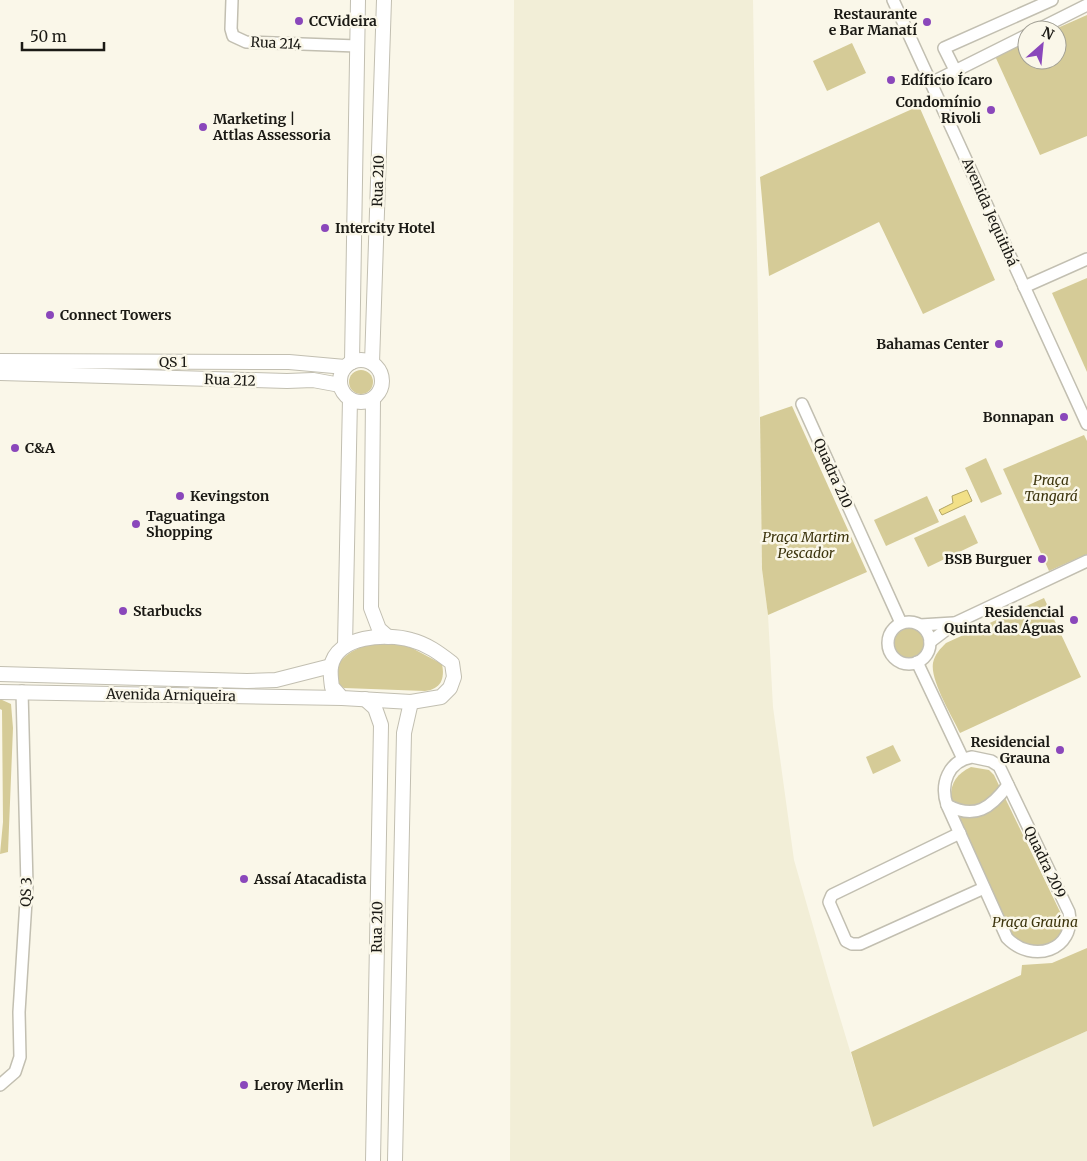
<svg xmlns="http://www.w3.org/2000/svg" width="1087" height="1161" viewBox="0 0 1087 1161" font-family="Merriweather,serif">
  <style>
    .built { fill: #f2eed7 }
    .green { fill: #d5cb97 }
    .water { fill: #f2e087; stroke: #b2a565 }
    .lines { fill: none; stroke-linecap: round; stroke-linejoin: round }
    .minor-casing { stroke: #c2bfb1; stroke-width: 14 }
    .major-casing { stroke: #c2bfb1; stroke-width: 16 }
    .minor { stroke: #fff; stroke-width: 11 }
    .major { stroke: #fff; stroke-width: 14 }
    .poi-dot { fill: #8a47bb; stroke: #faf7e9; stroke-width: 2 }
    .labels { text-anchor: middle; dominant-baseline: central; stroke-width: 5; stroke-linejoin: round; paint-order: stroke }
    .poi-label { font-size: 14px; font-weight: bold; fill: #1b1a15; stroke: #faf7e9; text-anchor: start }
    .street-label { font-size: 14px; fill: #1b1a15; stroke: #faf7e9 }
    .park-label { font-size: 14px; font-style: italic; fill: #3c340d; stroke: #faf7e9 }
  </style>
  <rect width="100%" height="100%" fill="#faf7e9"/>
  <polygon class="built" points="514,0 753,0 762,569 768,615 773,707 794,860 828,978 873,1127 1087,1031 1087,1161 510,1161"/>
  <g class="green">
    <polygon points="1087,15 1087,136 1040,155 995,56 1027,42 1027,60 1057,60 1057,30 1053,30"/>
    <polygon points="852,43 866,73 827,91 813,61"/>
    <polygon points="919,106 995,280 923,314 879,222 769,276 760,177"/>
    <polygon points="1087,278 1087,372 1052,293"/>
    <circle cx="361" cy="382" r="12"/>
    <polygon points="792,406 867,572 768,615 762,569 760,417"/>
    <polygon points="1084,435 1087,441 1087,554 1049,571 1003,469"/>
    <polygon points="986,458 1002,494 981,503 965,468"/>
    <polygon points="927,496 939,522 886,546 874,520"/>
    <polygon points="965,515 978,543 928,567 914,538"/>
    <path d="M1044,598L1081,677L960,733C952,716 930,680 933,663C935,654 940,649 946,643Z"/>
    <circle cx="910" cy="644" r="16"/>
    <path d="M387,642L408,646L442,664C445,679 441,689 425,691L344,688L338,684L336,667C349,648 365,645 387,642Z"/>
    <polygon points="0,699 11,704 13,728 8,852 0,854 3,822 2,710 0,709"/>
    <polygon points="893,745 901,761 873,774 866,757"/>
    <path d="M971,767L989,770L994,775L1064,920C1064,937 1053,943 1039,950L1014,941L951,800C950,784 956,774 971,767Z"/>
    <polygon points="1087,948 1087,1031 873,1127 851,1052 1021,975 1022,965 1052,963"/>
  </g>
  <polygon class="water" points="967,490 972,501 942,515 939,510 953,503 952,496"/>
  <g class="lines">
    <defs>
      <g id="minor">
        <polyline points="232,0 231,29 233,36 246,42 357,46"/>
        <polyline points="893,0 1087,424"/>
        <polyline points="1037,30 1087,5"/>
        <polyline points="955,70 944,48 1052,0"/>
        <polyline points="931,83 1027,35"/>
        <polyline points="1024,287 1087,259"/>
        <polyline points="802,404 901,623"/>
        <circle cx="909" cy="643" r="21"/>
        <polyline points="920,625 953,623"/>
        <polyline points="930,642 955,623 1087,561"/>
        <polyline points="917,662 963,759"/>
        <path d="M972,757L991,761L999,766L1069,912C1076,951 1032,964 1007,938L947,805C940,784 948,761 972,757Z"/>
        <path d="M947,805C975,820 991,808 1008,785"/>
        <polyline points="960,833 832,895 829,902 846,941 852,944 860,944 984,888"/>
        <polyline points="0,1085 15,1072 20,1057 19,1012 27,885 22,691"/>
      </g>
      <g id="major">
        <circle cx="361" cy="381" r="21"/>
        <polyline points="0,361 289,362 345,367"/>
        <polyline points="352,362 358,0"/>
        <polyline points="372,363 384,0"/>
        <polyline points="0,373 287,381 313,380 340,385"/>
        <polyline points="373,399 371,608 379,629 388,637"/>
        <polyline points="345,646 350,399"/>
        <polyline points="0,674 247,681 276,680 331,666"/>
        <path d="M0,692L342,698L411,702L441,697L450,688L454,677L452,663C439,653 427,644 411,640C387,633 336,635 331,667C330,673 331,680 332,687L342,698"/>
        <polyline points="365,699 375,708 381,725 373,1161"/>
        <polyline points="395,1161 404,733 411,702"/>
      </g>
    </defs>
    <use href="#minor" class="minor-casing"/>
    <use href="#major" class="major-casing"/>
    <use href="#minor" class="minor"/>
    <use href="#major" class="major"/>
  </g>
  <g class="poi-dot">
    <circle cx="299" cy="21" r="5"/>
    <circle cx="927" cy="22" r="5"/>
    <circle cx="891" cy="80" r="5"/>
    <circle cx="991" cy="110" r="5"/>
    <circle cx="203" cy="127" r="5"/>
    <circle cx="325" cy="228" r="5"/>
    <circle cx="50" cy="315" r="5"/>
    <circle cx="999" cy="344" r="5"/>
    <circle cx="1064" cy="417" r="5"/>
    <circle cx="15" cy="448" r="5"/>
    <circle cx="180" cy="496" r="5"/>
    <circle cx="136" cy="524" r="5"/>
    <circle cx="1042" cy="559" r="5"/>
    <circle cx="123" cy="611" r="5"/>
    <circle cx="1074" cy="620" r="5"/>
    <circle cx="1060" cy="750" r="5"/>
    <circle cx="244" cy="879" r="5"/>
    <circle cx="244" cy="1085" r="5"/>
  </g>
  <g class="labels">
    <g class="poi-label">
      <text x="917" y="14" text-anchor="end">Restaurante<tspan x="917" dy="16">e Bar Manatí</tspan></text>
      <text x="309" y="21">CCVideira</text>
      <text x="901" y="80">Edíficio Ícaro</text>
      <text x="981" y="102" text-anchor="end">Condomínio<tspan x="981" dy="16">Rivoli</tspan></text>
      <text x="213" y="119">Marketing |<tspan x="213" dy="16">Attlas Assessoria</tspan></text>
      <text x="335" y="228">Intercity Hotel</text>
      <text x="60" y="315">Connect Towers</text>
      <text x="989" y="344" text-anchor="end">Bahamas Center</text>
      <text x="1054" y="417" text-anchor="end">Bonnapan</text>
      <text x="25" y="448">C&amp;A</text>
      <text x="190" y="496">Kevingston</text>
      <text x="146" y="516">Taguatinga<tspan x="146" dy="16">Shopping</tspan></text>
      <text x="1032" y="559" text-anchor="end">BSB Burguer</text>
      <text x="133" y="611">Starbucks</text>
      <text x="1064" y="612" text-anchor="end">Residencial<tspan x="1064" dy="16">Quinta das Águas</tspan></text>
      <text x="1050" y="742" text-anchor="end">Residencial<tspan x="1050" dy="16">Grauna</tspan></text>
      <text x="254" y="879">Assaí Atacadista</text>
      <text x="254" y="1085">Leroy Merlin</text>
    </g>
    <g class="street-label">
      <text transform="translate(276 43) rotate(3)">Rua 214</text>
      <text transform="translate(378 181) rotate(-88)">Rua 210</text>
      <text transform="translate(990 212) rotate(66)">Avenida Jequitibá</text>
      <text x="173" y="362">QS 1</text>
      <text transform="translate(230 380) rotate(2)">Rua 212</text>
      <text transform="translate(833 473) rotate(66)">Quadra 210</text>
      <text transform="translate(171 695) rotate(1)">Avenida Arniqueira</text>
      <text transform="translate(1045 862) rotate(64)">Quadra 209</text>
      <text transform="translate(26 892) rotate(-88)">QS 3</text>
      <text transform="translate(377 927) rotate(-89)">Rua 210</text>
    </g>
    <g class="park-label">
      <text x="1051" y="480">Praça<tspan x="1051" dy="16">Tangará</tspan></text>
      <text x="806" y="537">Praça Martim<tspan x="806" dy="16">Pescador</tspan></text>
      <text x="1035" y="922">Praça Graúna</text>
    </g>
  </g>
  <g transform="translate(1042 45) rotate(27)"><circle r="24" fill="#faf7e9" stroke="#a19f94"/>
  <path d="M0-4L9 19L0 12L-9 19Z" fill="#8a47bb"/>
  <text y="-8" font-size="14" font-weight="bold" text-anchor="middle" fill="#1b1a15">N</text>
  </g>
  <path d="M22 42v8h82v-8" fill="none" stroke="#1b1a15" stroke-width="2.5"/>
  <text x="30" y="42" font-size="15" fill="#1b1a15" stroke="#faf7e9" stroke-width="4" paint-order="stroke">50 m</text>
</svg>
